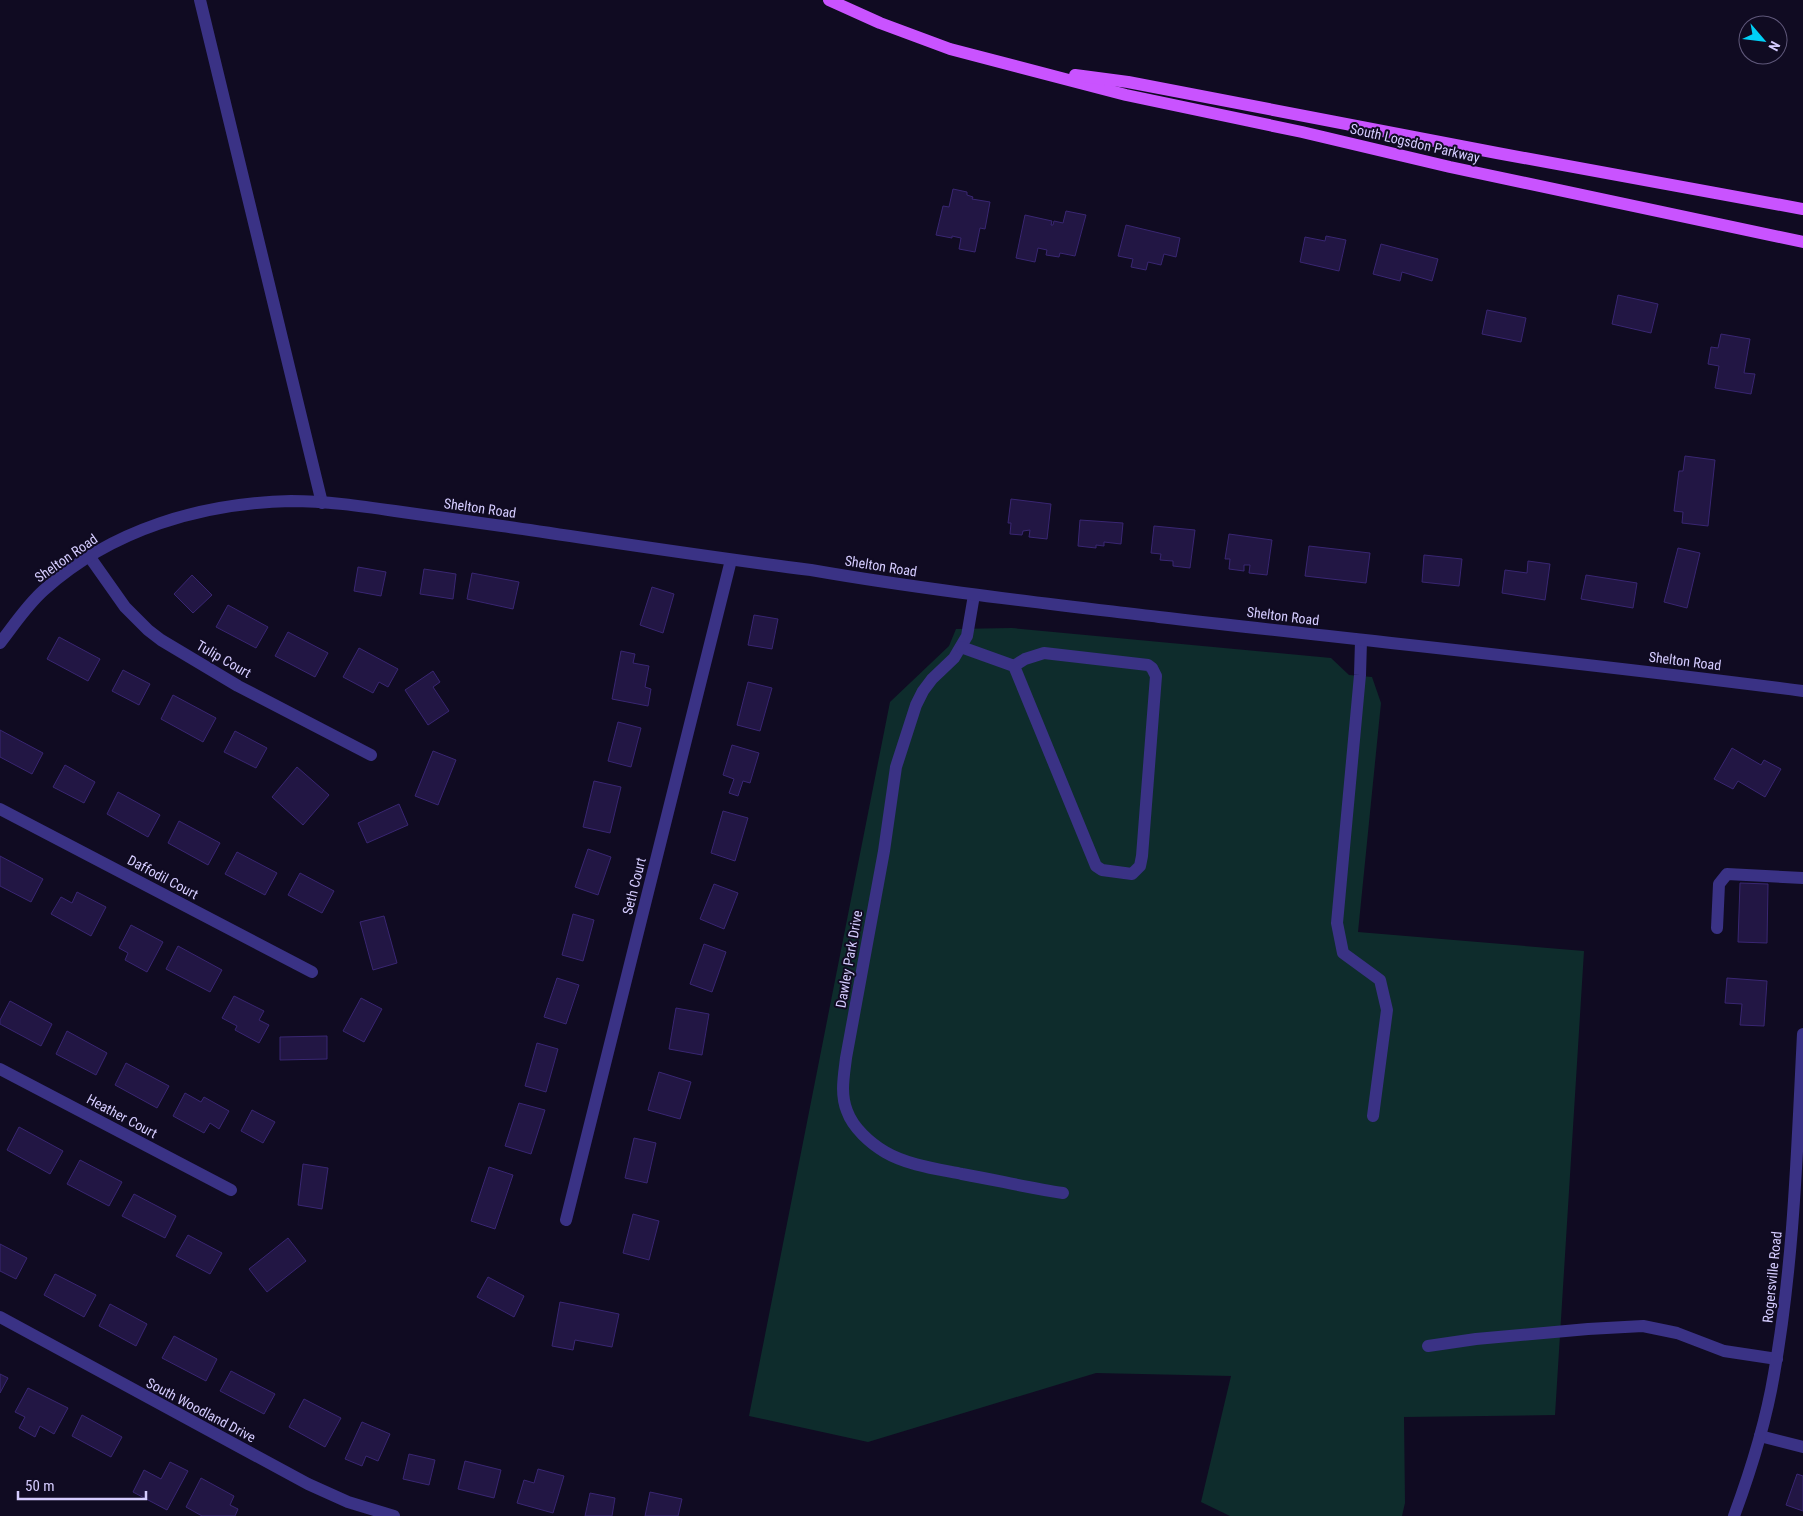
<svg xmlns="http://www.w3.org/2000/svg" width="1803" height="1516" viewBox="0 0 1803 1516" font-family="'Roboto Condensed',sans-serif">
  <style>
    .green { fill: #0e2c2c }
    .building { fill: #221644; stroke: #392672 }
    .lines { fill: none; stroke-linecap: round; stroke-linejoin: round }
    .minor { stroke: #3a3285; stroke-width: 12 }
    .major { stroke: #c953ff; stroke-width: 12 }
    .labels { text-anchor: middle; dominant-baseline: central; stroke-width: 4; stroke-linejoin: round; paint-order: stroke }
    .street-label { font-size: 14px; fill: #d5ccff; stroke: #100b22 }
  </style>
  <rect width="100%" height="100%" fill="#100b22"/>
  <polygon class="green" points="1012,628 1331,658 1349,675 1372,677 1381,703 1358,932 1584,951 1555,1415 1404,1417 1405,1503 1402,1516 1230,1516 1201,1502 1231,1376 1096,1373 868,1442 749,1416 890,702 949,646 956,629"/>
  <g class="building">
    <polygon points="953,189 967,192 967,195 973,197 972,199 990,202 985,229 980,228 975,252 959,249 961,238 952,236 952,238 936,235 943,206 949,207"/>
    <polygon points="1066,211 1086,215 1075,256 1060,253 1059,257 1046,255 1047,250 1038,248 1035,262 1016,258 1025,215 1052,221 1051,225 1053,225 1054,221 1063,223"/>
    <polygon points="1126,225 1180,238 1176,257 1164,254 1161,265 1148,262 1146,270 1131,267 1133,259 1118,256"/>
    <polygon points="1326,236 1346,240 1339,271 1300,262 1305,237 1325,241"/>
    <polygon points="1381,244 1438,259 1432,281 1402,272 1400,281 1373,274"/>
    <polygon points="1618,295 1658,304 1651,333 1612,324"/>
    <polygon points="1487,310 1526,318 1521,342 1482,334"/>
    <polygon points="1721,334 1750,339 1744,373 1755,374 1751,394 1715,388 1719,366 1708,364 1711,347 1718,348"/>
    <polygon points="1685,456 1715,460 1708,526 1682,523 1683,512 1674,511 1679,471 1683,471"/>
    <polygon points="1011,499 1051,504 1047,539 1029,537 1030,530 1023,531 1022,535 1010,534 1011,523 1008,523"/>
    <polygon points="1080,520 1123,523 1121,544 1104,542 1104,546 1096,545 1096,548 1078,546"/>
    <polygon points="1154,526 1195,530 1190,568 1173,566 1173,561 1160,560 1161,554 1151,553"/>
    <polygon points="1229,534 1272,540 1267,575 1249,573 1250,565 1244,565 1244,571 1229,569 1230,559 1225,559"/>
    <polygon points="1309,546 1370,553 1366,583 1305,576"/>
    <polygon points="1678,548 1700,553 1687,608 1664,602"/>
    <polygon points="1424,555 1462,559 1459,586 1422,582"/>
    <polygon points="1528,561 1550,564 1545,600 1502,593 1505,570 1527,573"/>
    <polygon points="358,567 386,572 381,596 354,591"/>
    <polygon points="424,569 456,574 453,599 420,594"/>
    <polygon points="472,573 519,582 513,609 467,599"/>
    <polygon points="192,575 212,595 193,613 174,594"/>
    <polygon points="1586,575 1637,583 1633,608 1581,599"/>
    <polygon points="652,587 674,594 663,633 640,625"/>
    <polygon points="228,605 268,627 256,648 216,627"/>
    <polygon points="754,615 778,619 772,649 748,645"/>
    <polygon points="288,632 328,653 315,677 275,656"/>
    <polygon points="59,637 100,659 88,681 47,659"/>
    <polygon points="359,648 398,669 388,687 379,682 373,693 343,677"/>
    <polygon points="621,651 635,654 633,663 649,666 645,687 651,689 648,706 612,699"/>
    <polygon points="123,670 150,684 139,705 112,691"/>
    <polygon points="433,671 440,682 433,687 449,711 428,725 405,690"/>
    <polygon points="748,682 772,688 760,731 737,725"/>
    <polygon points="173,695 216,718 203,742 161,719"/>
    <polygon points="618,722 641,728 631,767 608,761"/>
    <polygon points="0,730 43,753 32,774 0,757"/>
    <polygon points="235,731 267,748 256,768 224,752"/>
    <polygon points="732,745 759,753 750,783 743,781 738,796 729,793 734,779 723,775"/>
    <polygon points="1732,748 1761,765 1764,760 1781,769 1765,797 1738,781 1733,789 1714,779"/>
    <polygon points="433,751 456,760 438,805 415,796"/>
    <polygon points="65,765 95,782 84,803 53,787"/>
    <polygon points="297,767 329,795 303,825 272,797"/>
    <polygon points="594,781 621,787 610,833 583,827"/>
    <polygon points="118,792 160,815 148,837 107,814"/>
    <polygon points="399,804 408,825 367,843 358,823"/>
    <polygon points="723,811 748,818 735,861 711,853"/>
    <polygon points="179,821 220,843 208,865 168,843"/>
    <polygon points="588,849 611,857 598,895 575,887"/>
    <polygon points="237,852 277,873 265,895 225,874"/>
    <polygon points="0,856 43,879 31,902 0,886"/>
    <polygon points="300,873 334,891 322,913 288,895"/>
    <polygon points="1740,883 1768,884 1767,943 1738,942"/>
    <polygon points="714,884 738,893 724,929 700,919"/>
    <polygon points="77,892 106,907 91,936 51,914 61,897 72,903"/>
    <polygon points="573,914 594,920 583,961 562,955"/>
    <polygon points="384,916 397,963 373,970 360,922"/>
    <polygon points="131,925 163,942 147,972 125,960 128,953 119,948"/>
    <polygon points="704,944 726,952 712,992 690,984"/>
    <polygon points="178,946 222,970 210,992 166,969"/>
    <polygon points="557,978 579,985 566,1024 544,1017"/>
    <polygon points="1727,978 1767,981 1764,1026 1740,1025 1742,1004 1725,1003"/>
    <polygon points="234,996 264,1011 259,1020 269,1025 259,1043 235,1030 237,1026 222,1018"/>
    <polygon points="361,998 382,1009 364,1042 343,1031"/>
    <polygon points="10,1001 52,1024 41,1046 0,1024 0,1020"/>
    <polygon points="676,1008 709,1014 702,1055 669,1049"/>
    <polygon points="67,1031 107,1053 96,1075 56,1054"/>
    <polygon points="327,1036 327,1059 280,1060 280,1037"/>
    <polygon points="537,1043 558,1049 546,1092 525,1086"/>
    <polygon points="126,1063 169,1086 157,1108 115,1085"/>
    <polygon points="659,1072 691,1082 680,1119 648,1110"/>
    <polygon points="185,1093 201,1102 204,1097 229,1111 219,1129 210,1123 204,1133 173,1116"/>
    <polygon points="519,1103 545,1110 531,1154 505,1146"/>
    <polygon points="252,1110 275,1122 263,1143 241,1131"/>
    <polygon points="19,1127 63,1151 50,1174 7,1150"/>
    <polygon points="634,1138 656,1143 647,1183 625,1178"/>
    <polygon points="80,1160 122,1182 109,1206 67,1184"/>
    <polygon points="303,1164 328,1168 322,1209 298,1205"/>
    <polygon points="489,1167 513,1175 495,1229 471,1221"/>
    <polygon points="134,1194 176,1216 165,1238 122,1216"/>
    <polygon points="633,1214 659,1221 649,1260 623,1253"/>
    <polygon points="188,1235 222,1253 210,1274 176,1256"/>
    <polygon points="288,1238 306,1261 267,1292 249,1269"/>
    <polygon points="0,1244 27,1258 16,1279 0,1271"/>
    <polygon points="55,1274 96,1295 84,1317 44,1295"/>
    <polygon points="488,1277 524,1296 514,1317 477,1297"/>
    <polygon points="560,1302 619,1314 612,1347 575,1340 573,1350 552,1346"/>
    <polygon points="110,1304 147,1324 136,1346 99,1326"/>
    <polygon points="174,1336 217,1359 206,1381 162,1358"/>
    <polygon points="231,1371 275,1394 264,1414 220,1391"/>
    <polygon points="0,1374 8,1378 0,1393"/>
    <polygon points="28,1388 68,1408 54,1434 40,1426 35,1437 19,1428 25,1417 15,1412"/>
    <polygon points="304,1399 341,1418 325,1447 289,1427"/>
    <polygon points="82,1415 122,1437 111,1457 72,1436"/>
    <polygon points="362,1422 390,1434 378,1461 366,1456 362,1466 345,1459"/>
    <polygon points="409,1454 435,1460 429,1485 403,1479"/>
    <polygon points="465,1461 501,1470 494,1498 458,1489"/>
    <polygon points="170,1462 188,1471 167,1510 133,1492 144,1470 161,1479"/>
    <polygon points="538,1469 564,1476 553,1513 517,1503 524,1480 534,1483"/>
    <polygon points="1797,1474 1803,1476 1803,1511 1786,1505"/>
    <polygon points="201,1478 234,1496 230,1505 238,1509 235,1516 202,1516 186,1507"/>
    <polygon points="650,1492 682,1499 678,1516 645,1516"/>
    <polygon points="590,1493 615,1498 612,1516 585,1516"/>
  </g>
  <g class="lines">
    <g class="minor">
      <polyline points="200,0 322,503"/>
      <polyline points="89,556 125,607 148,630 161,640 238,686 371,755"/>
      <path d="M974,595L967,636L954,658L932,679L923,691L916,705L896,767L884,851L846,1058C844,1075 840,1094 847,1111C853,1128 870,1143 885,1152C907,1165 937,1169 962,1174C996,1180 1029,1188 1063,1193"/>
      <polyline points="1361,641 1360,675 1337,923 1343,953 1380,980 1387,1010 1373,1116"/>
      <path d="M0,643C14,625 27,605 44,590C112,529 202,503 291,501C326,501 361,506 395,511C431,516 466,521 502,526C605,541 707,557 811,570C926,590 1043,603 1159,617C1374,642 1589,663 1803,691"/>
      <polyline points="961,647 1014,666 1025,659 1044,653 1148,665 1152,668 1156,676 1142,856 1140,866 1132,874 1102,870 1096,866 1014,666"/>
      <polyline points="0,809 312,972"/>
      <polyline points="1717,928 1719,884 1727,874 1803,878"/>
      <polyline points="0,1069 231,1190"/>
      <polyline points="566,1220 731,560"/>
      <polyline points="0,1317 308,1484 348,1502 394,1516"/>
      <polyline points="1428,1346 1476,1339 1588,1329 1643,1326 1677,1333 1724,1351 1777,1359"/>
      <polyline points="1760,1436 1803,1447"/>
      <path d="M1734,1516C1751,1470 1766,1422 1774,1374C1794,1262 1797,1148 1803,1034"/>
    </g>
    <g class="major">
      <polyline points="829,0 880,23 950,49 1126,95 1302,132 1450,167 1803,242"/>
      <polyline points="1075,75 1128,82 1497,153 1803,209"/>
    </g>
  </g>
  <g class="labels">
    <g class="street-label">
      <text transform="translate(1415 143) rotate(13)">South Logsdon Parkway</text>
      <text transform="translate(480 508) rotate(8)">Shelton Road</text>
      <text transform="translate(66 558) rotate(-35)">Shelton Road</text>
      <text transform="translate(881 566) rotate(9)">Shelton Road</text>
      <text transform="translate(1283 616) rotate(7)">Shelton Road</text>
      <text transform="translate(224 659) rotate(30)">Tulip Court</text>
      <text transform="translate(1685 661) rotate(7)">Shelton Road</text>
      <text transform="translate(163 877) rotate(28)">Daffodil Court</text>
      <text transform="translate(634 886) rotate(-76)">Seth Court</text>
      <text transform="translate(849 959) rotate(-80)">Dawley Park Drive</text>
      <text transform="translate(122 1116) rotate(28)">Heather Court</text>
      <text transform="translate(1772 1277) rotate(-84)">Rogersville Road</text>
      <text transform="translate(201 1410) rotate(28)">South Woodland Drive</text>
    </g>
  </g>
  <g transform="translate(1763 40) rotate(118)"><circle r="24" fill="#100b22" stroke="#5f587a"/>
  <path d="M0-4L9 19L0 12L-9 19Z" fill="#00d0f7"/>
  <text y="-8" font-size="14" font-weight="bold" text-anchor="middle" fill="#d5ccff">N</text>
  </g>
  <path d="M18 1491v8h128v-8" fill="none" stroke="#d5ccff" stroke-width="2.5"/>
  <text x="25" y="1491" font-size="15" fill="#d5ccff" stroke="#100b22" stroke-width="4" paint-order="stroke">50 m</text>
</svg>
